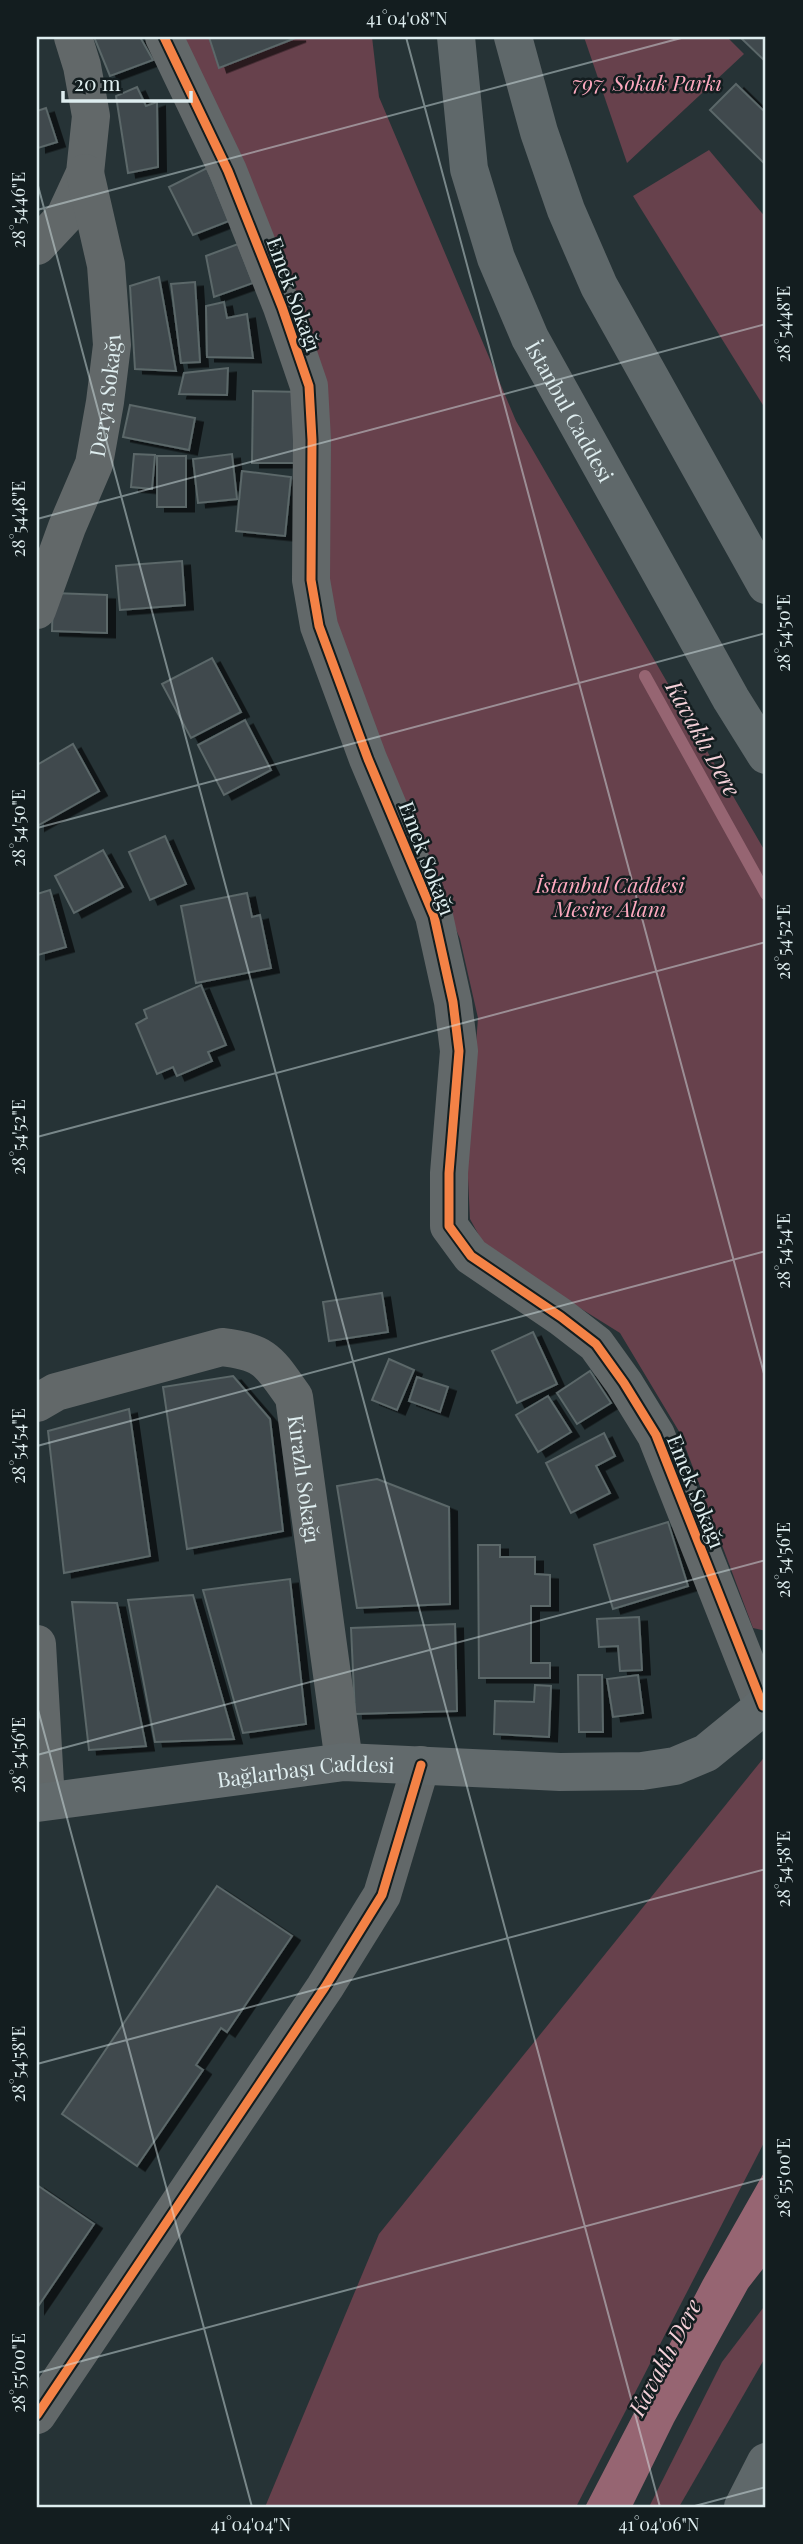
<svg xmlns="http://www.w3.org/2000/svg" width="803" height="2544" viewBox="0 0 803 2544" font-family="'Playfair Display',serif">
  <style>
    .green { fill: #67414c }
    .water { fill: #966572 }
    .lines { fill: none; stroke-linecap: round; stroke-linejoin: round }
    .stream { stroke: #966572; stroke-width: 12 }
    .building { fill: #3f4a4d; stroke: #5b6769; stroke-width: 2; filter: url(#shadow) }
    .street { stroke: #626869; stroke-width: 38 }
    .secondary { stroke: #626a6c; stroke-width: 38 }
    .primary { stroke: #5f686a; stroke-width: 38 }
    .cycleway-casing { stroke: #131d1f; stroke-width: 13 }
    .cycleway { stroke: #f48246; stroke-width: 9 }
    .ticks { fill: none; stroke: #deedef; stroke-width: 2; stroke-opacity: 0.45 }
    .labels { text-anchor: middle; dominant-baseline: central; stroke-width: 5; stroke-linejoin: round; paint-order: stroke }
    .park-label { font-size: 21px; font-style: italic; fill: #fea9bf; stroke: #131d1f }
    .street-label { font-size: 21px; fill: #deedef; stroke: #131d1f }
    .water-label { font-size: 23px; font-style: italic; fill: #f5d1d9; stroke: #131d1f }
    .neatline { fill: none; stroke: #deedef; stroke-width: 2.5 }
    .ticks-label { font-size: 18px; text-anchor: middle; fill: #deedef }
  </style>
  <defs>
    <filter id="shadow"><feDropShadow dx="8" dy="4.5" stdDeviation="0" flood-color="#0009"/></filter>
  </defs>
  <rect width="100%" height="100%" fill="#263336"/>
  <g class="green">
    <polygon points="180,37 372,37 379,97 516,421 766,853 766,1631 753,1628 680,1433 620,1333 487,1250 470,1219 467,1158 478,1018 460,939 328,619 329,449"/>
    <polygon points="584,37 727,37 744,54 627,163"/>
    <polygon points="709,150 766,218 766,410 633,196"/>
    <polygon points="766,1755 766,2139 576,2507 265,2507 379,2234"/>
    <polygon points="766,2304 766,2356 679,2507 649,2507 722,2362"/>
  </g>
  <polygon class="water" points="766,2169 766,2265 748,2288 674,2422 632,2507 585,2507 703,2280"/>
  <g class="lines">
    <polyline class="stream" points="645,676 766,894"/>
  </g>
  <g class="building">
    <polygon points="94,37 140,37 153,60 110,76"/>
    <polygon points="209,37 298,37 219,68"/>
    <polygon points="740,37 766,37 766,62"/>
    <polygon points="736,84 766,113 766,165 710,110"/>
    <polygon points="137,87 146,106 157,102 158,167 128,173 116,96"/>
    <polygon points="46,108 57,142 38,148 37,111"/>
    <polygon points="207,168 229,221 193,235 169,187"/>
    <polygon points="238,244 253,283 214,297 206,256"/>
    <polygon points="159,277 176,371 135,369 130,286"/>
    <polygon points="195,282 200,362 181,363 171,284"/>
    <polygon points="224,302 227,318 247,314 253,358 207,357 206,306"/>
    <polygon points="228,368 227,395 179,394 184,373"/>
    <polygon points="253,391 302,392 302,463 252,463"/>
    <polygon points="130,405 195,418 189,450 123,437"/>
    <polygon points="134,454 155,455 152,489 131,487"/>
    <polygon points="232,454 237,499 198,503 193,459"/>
    <rect x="157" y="456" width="29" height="51"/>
    <polygon points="242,471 291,477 285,536 236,531"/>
    <polygon points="182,561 185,605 120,610 116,566"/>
    <polygon points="53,593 107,595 107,633 52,631"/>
    <polygon points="212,658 241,712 191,738 162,684"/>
    <polygon points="245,720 271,770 224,795 198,745"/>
    <polygon points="73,744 99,791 37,826 37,765"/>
    <polygon points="165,836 186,884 150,900 129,852"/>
    <polygon points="103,850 123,887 74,913 55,876"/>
    <polygon points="50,890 66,947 38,955 37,894"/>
    <polygon points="247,893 252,917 260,915 271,968 196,983 181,906"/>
    <polygon points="201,985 226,1045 208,1052 212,1061 177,1076 173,1067 157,1074 136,1024 147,1018 144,1010"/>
    <polygon points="382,1293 388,1332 329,1341 323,1302"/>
    <polygon points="533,1332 557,1384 517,1403 492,1351"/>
    <polygon points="389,1359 414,1370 397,1410 372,1400"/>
    <polygon points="590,1371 611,1403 577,1424 557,1393"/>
    <polygon points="233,1376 270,1419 283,1531 187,1549 163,1387"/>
    <polygon points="417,1377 448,1387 440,1412 409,1401"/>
    <polygon points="548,1396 571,1432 538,1452 516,1415"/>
    <polygon points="129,1409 150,1556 64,1573 48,1431"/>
    <polygon points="604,1433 615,1456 596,1466 610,1493 571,1513 546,1463"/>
    <polygon points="377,1479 449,1507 450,1604 357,1608 337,1486"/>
    <polygon points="668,1522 688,1586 613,1609 594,1545"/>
    <polygon points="478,1545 500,1545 500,1557 535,1557 535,1574 550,1575 550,1606 531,1606 531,1663 550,1663 550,1678 479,1678"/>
    <polygon points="290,1579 306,1724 243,1733 203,1590"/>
    <polygon points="193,1595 234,1739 155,1742 128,1600"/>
    <polygon points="72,1602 117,1603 146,1746 89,1750"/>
    <polygon points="639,1617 642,1670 620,1671 618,1646 599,1647 597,1619"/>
    <polygon points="455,1624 457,1711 355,1714 351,1628"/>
    <polygon points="578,1675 602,1675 603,1732 579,1732"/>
    <polygon points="638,1675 643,1713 613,1717 607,1679"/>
    <polygon points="535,1685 551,1686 549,1737 494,1734 495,1701 534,1702"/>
    <polygon points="217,1886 292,1936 227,2032 221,2028 196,2065 203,2070 137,2166 62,2114"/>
    <polygon points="37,2185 94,2224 37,2308"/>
  </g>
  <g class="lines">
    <g class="street">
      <polyline points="164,37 228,171 282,307 309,386 312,440 311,580 319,626 368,759 434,916 453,1002 459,1051 449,1173 449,1226 471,1256 561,1317 596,1344 624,1383 656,1435 763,1706"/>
      <polyline points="37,246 65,216 85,173 91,116 82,66 73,37"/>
      <path id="s1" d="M37,610L67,527L94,464L105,402L112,345L106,265L85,173"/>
      <path id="s2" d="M37,1403L56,1392L222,1347C266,1352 269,1362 294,1397L344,1762"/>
      <polyline points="37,1644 46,1801"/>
      <polyline points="37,2415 325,1987 382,1895 421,1765"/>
    </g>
    <path class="secondary" id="s3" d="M37,1803L344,1762L560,1772L642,1771L675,1766L706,1753L766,1704"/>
    <g class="primary">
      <path id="s4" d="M456,37L469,169L496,258L530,338L731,699L766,755"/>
      <polyline points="513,37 539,132 566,210 599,286 766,585"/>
      <polyline points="743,2507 766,2462"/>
    </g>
    <defs>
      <g id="cycleway">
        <polyline points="164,37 228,171 282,307 309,386 312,440 311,580 319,626 368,759 434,916 453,1002 459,1051 449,1173 449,1226 471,1256 561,1317 596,1344 624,1383 656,1435 763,1706"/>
        <polyline points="37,2415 325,1987 382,1895 421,1765"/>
      </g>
    </defs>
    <use href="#cycleway" class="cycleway-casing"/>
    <use href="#cycleway" class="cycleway"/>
  </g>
  <path class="ticks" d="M406,37L766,1381M37,182L660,2507M37,210L685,37M37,519L766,324M37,828L766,633M37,1137L766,942M37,1446L766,1251M37,1706L252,2507M37,1755L766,1560M37,2064L766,1869M37,2373L766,2178M691,2507L766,2487"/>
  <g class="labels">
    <g class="park-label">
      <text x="647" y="82">797. Sokak Parkı</text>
      <text x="610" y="884">İstanbul Caddesi<tspan x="610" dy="24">Mesire Alanı</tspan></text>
    </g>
    <g class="street-label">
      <text transform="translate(295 294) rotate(70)">Emek Sokağı</text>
      <text stroke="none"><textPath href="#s1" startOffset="226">Derya Sokağı</textPath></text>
      <text stroke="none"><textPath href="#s4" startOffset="396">İstanbul Caddesi</textPath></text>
      <text transform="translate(428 858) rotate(69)">Emek Sokağı</text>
      <text stroke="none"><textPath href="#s2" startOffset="369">Kirazlı Sokağı</textPath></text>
      <text transform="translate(697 1491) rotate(68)">Emek Sokağı</text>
      <text stroke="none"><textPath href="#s3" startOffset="271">Bağlarbaşı Caddesi</textPath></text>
    </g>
    <g class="water-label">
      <text transform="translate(704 738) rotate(61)">Kavaklı Dere</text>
      <text transform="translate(664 2357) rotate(-62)">Kavaklı Dere</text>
    </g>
  </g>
  <rect width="803" height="2544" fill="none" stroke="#131d1f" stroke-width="77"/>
  <path d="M63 91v10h128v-10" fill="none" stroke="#deedef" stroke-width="3.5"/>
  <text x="74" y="91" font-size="21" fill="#deedef" stroke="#131d1f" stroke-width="5" paint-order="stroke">20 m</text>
  <rect x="38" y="38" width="726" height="2468" class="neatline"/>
  <g class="ticks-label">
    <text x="407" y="25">41°04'08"N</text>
    <text transform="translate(19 210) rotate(-90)" y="6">28°54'46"E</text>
    <text transform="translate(784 324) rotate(-90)" y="6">28°54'48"E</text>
    <text transform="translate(19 519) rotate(-90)" y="6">28°54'48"E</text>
    <text transform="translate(784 633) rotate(-90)" y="6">28°54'50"E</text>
    <text transform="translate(19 828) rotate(-90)" y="6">28°54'50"E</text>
    <text transform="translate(784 942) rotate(-90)" y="6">28°54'52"E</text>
    <text transform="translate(19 1137) rotate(-90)" y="6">28°54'52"E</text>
    <text transform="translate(784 1251) rotate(-90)" y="6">28°54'54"E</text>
    <text transform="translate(19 1446) rotate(-90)" y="6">28°54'54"E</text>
    <text transform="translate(784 1560) rotate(-90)" y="6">28°54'56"E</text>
    <text transform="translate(19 1755) rotate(-90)" y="6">28°54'56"E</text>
    <text transform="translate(784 1869) rotate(-90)" y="6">28°54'58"E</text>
    <text transform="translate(19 2064) rotate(-90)" y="6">28°54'58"E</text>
    <text transform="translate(784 2178) rotate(-90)" y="6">28°55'00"E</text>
    <text transform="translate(19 2373) rotate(-90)" y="6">28°55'00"E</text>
    <text x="251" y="2531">41°04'04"N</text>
    <text x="659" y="2531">41°04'06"N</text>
  </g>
</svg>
